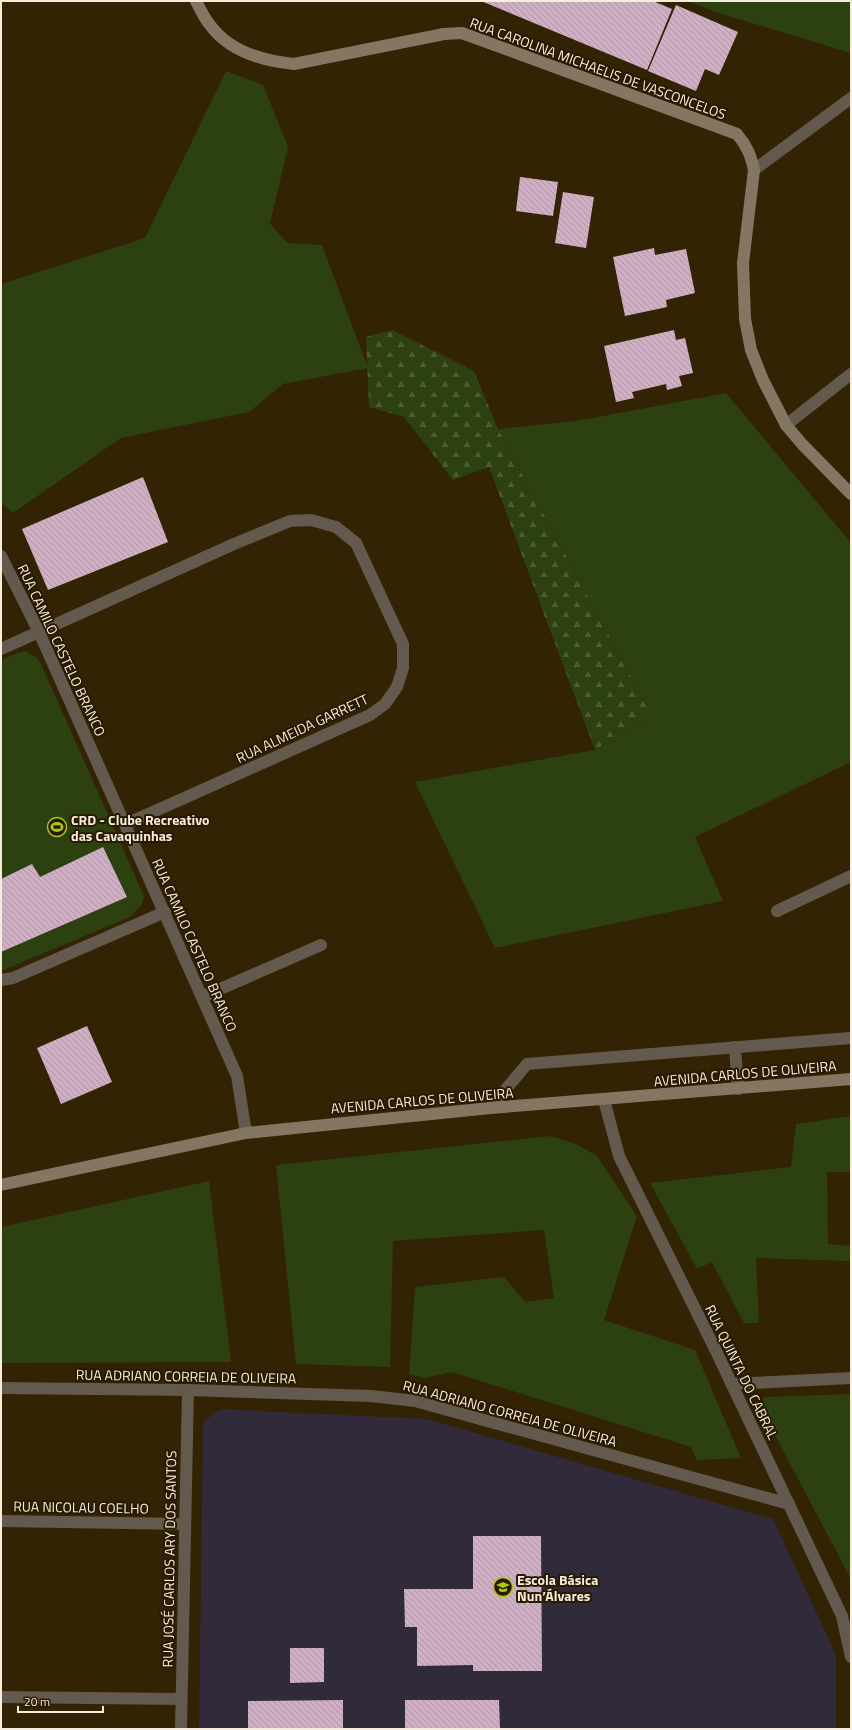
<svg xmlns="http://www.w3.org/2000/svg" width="852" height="1730" viewBox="0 0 852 1730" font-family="'Titillium Web',sans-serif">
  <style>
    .education { fill: #302a3a }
    .grass { fill: #2d4010 }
    .forest { fill: url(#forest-firs) }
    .building { fill: url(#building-back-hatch) }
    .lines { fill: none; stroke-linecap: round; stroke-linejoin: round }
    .lane { stroke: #63594d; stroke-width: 12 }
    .street { stroke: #63594d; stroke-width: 12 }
    .secondary { stroke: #857663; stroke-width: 12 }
    .labels { text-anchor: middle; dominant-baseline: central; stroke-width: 4; stroke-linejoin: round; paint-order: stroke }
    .street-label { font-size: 14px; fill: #f7eddc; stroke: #281a00 }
    .poi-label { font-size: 14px; font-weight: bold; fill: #f7eddc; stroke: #281a00; text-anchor: start }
  </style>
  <defs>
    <pattern id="forest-firs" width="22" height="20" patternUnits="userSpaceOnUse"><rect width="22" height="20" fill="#2d4010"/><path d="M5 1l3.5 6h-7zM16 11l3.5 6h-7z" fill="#4c5c32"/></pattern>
    <pattern id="building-back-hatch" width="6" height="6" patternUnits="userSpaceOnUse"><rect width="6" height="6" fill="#d0aec4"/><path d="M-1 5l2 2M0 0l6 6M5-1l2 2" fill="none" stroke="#ae94a4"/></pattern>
  </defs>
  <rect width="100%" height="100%" fill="#322305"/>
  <polygon class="education" points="220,1409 427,1419 773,1519 836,1655 836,1729 199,1729 203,1422"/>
  <g class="grass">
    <polygon points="688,1 851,1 851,53 719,13"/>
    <polygon points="226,71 263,85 288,147 270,223 287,243 322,245 368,368 283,384 249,412 121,438 13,513 1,502 1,284 145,238"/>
    <polygon points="726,393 851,543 851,762 695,837 723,901 495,948 415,782 595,750 652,716 498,429 576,421"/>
    <polygon points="26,651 37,658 42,666 144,896 142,904 130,917 1,971 1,660 17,653"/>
    <polygon points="851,1116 851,1172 827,1172 828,1244 851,1246 851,1261 756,1258 759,1323 744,1323 712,1262 697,1269 650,1183 791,1167 796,1124"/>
    <polygon points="550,1136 576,1144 597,1156 637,1216 604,1320 695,1350 741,1458 697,1460 691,1447 452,1372 424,1378 409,1374 415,1287 504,1277 525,1302 554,1298 544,1230 393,1241 390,1367 296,1364 276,1165"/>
    <polygon points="209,1181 231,1362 1,1363 1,1227"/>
    <polygon points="851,1394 851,1579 759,1405 764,1397"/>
  </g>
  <polygon class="forest" points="392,330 474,371 498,429 652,716 595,750 489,467 453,480 404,417 369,407 366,337"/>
  <g class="building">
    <polygon points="481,1 653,1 672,9 647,70"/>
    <polygon points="676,5 738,32 719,75 705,69 696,91 648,71"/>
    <polygon points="520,177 558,182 553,216 516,211"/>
    <polygon points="563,192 594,197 586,248 555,243"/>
    <polygon points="654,248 655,255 686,249 695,293 666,300 667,307 625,316 613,257"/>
    <polygon points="674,330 676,340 685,338 693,373 679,376 682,386 667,390 666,384 632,392 634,398 616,402 604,346"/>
    <polygon points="143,477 168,542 48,590 22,529"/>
    <polygon points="103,847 127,897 1,952 1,879 32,864 40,877"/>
    <polygon points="87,1026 112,1082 61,1104 37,1048"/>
    <polygon points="473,1536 541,1536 542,1671 473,1671 473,1665 417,1666 417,1627 405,1627 404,1589 473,1589"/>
    <polygon points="290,1648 324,1648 324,1682 290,1683"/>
    <polygon points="343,1700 343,1729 248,1729 248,1701"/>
    <polygon points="405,1700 499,1700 500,1729 405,1729"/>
  </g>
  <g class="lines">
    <g class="lane">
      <polyline points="735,1047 738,1089"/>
      <polyline points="490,1108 527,1064 851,1038"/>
    </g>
    <g class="street">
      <polyline points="754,170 851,98"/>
      <polyline points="786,425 851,374"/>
      <polyline points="1,556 39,632 237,1076 246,1133"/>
      <polyline points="1,649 234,544 290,521 311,520 336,527 356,543 403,644 403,668 397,687 385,704 370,715 126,824"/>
      <polyline points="777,911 851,876"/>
      <polyline points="1,980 13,978 165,912"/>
      <polyline points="202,997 321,945"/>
      <polyline points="604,1100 619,1156 715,1349 842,1616 851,1657"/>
      <polyline points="732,1384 851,1378"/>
      <polyline points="1,1388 188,1390 371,1396 415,1401 789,1504"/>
      <polyline points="1,1521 185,1524"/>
      <polyline points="1,1697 181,1699"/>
      <polyline points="181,1729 188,1390"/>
    </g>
    <g class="secondary">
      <path d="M196,1C200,9 204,18 210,25C229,51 263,61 294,64L444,34L462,33L737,134C747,146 751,156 754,170L743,263L745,319L751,350L763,380L786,425L802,444L851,494"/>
      <polyline points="1,1185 246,1133 490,1108 851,1079"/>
    </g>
  </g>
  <defs>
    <symbol id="stadium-ring" viewBox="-11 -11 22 22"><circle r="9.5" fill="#281a00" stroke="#aac719" stroke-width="1.5"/><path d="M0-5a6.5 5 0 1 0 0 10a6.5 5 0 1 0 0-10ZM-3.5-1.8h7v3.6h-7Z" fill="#aac719"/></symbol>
    <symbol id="school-ring" viewBox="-11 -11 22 22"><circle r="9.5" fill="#281a00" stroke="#aac719" stroke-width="1.5"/><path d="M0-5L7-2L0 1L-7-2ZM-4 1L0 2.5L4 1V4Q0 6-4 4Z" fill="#aac719"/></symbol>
  </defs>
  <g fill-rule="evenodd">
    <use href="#stadium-ring" x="46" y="816" width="22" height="22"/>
    <use href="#school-ring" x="492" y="1576" width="22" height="22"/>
  </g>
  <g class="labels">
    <g class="street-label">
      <text transform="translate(598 68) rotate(20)">RUA CAROLINA MICHAELIS DE VASCONCELOS</text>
      <text transform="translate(62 650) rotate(65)">RUA CAMILO CASTELO BRANCO</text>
      <text transform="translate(302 728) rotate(-25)">RUA ALMEIDA GARRETT</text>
      <text transform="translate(195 945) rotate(66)">RUA CAMILO CASTELO BRANCO</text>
      <text transform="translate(745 1073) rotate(-5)">AVENIDA CARLOS DE OLIVEIRA</text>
      <text transform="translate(422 1100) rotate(-5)">AVENIDA CARLOS DE OLIVEIRA</text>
      <text transform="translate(742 1372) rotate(64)">RUA QUINTA DO CABRAL</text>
      <text transform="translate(186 1376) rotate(1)">RUA ADRIANO CORREIA DE OLIVEIRA</text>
      <text transform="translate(510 1413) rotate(15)">RUA ADRIANO CORREIA DE OLIVEIRA</text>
      <text transform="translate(81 1507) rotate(1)">RUA NICOLAU COELHO</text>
      <text transform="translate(169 1559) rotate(-89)">RUA JOSÉ CARLOS ARY DOS SANTOS</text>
    </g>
    <g class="poi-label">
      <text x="71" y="819">CRD - Clube Recreativo<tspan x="71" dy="16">das Cavaquinhas</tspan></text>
      <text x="517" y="1579">Escola Básica<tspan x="517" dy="16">Nun’Álvares</tspan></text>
    </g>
  </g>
  <rect width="852" height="1730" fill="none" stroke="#f7eddc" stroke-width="4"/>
  <path d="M18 1706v6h85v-6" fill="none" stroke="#f7eddc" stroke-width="2"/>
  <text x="24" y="1706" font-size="12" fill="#f7eddc" stroke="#281a00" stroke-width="3" paint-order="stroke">20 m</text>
</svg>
